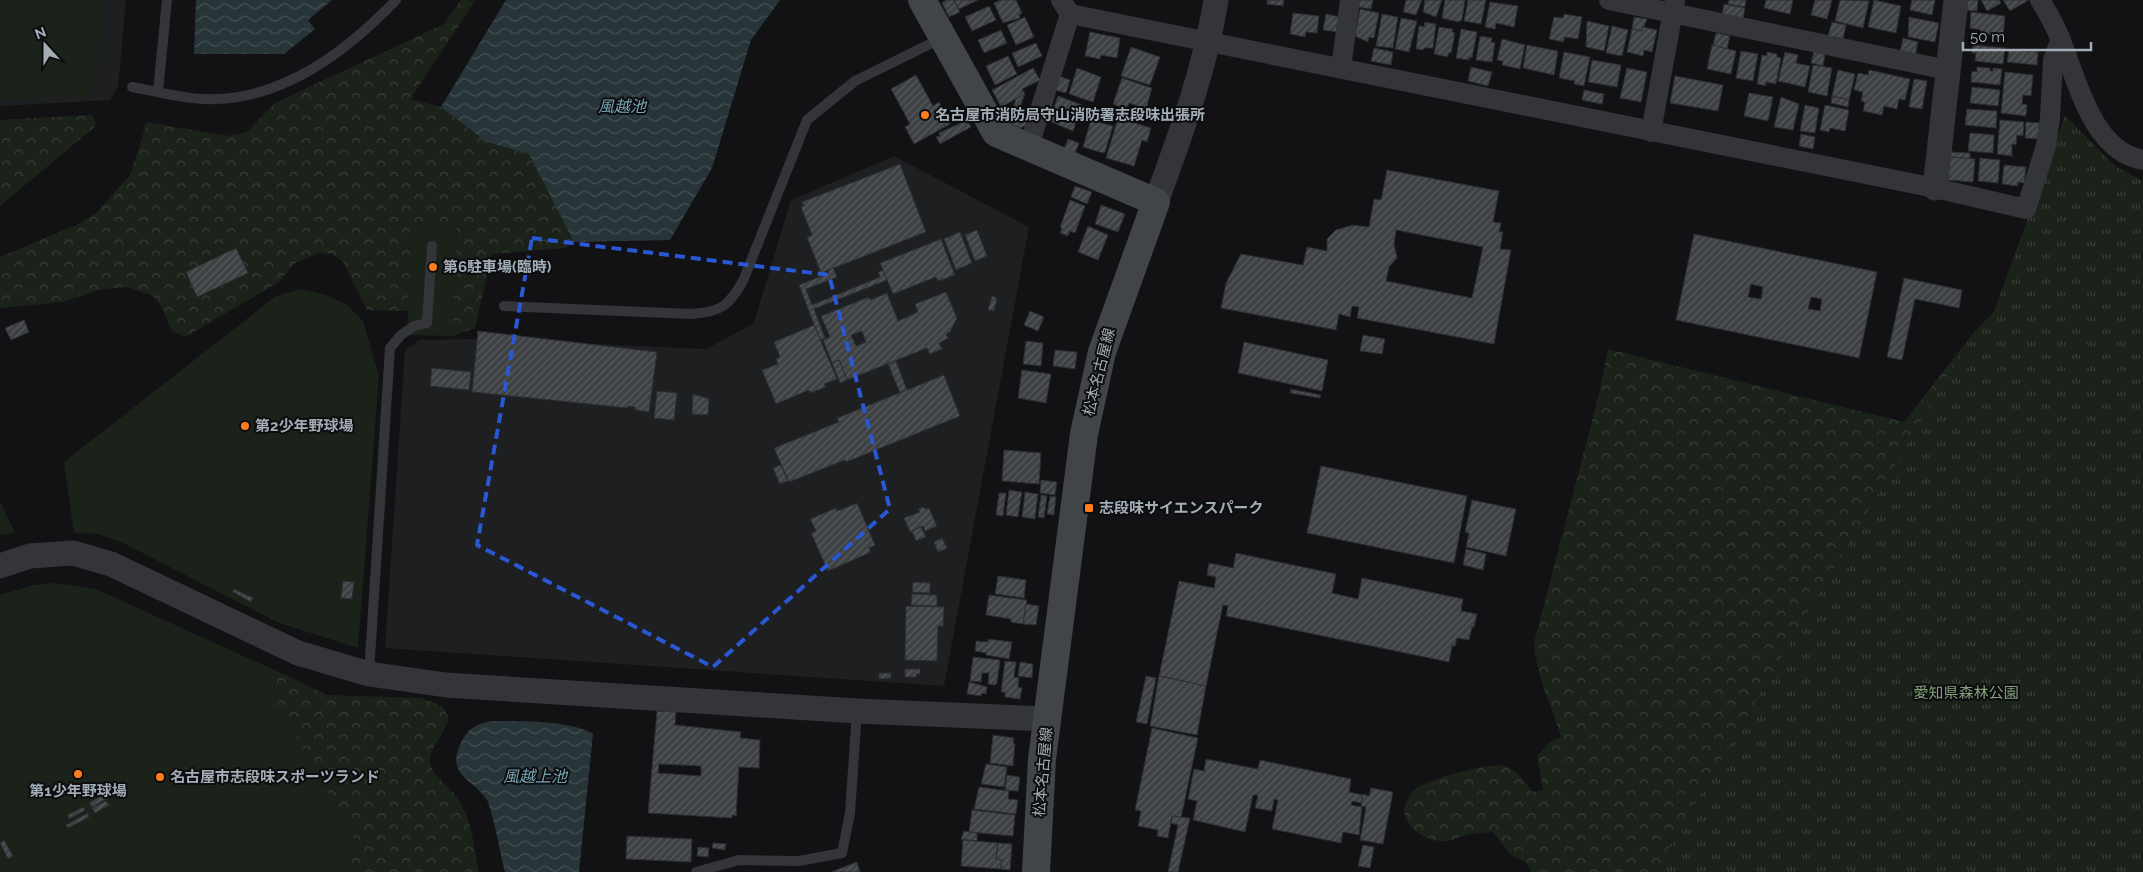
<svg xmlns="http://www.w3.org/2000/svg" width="2143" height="872" viewBox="0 0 2143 872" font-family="Raleway,'Noto Sans JP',sans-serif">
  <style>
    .built { fill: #1e1f21 }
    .grass { fill: #1b221a }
    .forest { fill: url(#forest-crowns) }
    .park { fill: url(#park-tufts) }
    .water { fill: url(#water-waves) }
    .building { fill: url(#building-hatch); stroke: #2c2d30; fill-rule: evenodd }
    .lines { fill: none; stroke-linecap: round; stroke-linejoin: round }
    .service { stroke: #333539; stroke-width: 10 }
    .minor { stroke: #333539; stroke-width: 20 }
    .tertiary { stroke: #333539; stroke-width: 25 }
    .secondary { stroke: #414549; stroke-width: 28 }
    .marked { fill: none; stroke: #2a58d5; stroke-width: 4; stroke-dasharray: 10 6; stroke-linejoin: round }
    .poi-dot { fill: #ff7d1f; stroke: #0d0d0f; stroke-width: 2 }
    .labels { text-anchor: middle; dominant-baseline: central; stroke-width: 4; stroke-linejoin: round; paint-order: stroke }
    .poi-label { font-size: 15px; font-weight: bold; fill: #a2adb6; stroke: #0d0d0f; text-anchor: start }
    .street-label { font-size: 15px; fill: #a2adb6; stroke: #0d0d0f }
    .park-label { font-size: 15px; fill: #80a278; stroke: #0d0d0f }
    .water-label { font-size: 16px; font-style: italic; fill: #76a6b4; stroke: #0d0d0f }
  </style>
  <defs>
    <pattern id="forest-crowns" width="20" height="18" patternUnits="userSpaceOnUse" patternTransform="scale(1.25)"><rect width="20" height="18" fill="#1b221a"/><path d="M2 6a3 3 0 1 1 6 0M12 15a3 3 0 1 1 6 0" fill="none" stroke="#393f39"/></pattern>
    <pattern id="park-tufts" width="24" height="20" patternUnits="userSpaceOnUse" patternTransform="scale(1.25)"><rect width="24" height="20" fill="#1b221a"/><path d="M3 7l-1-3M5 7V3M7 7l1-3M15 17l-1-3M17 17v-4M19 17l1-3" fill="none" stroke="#393f39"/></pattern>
    <pattern id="water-waves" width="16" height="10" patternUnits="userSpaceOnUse" patternTransform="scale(1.25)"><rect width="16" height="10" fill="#283538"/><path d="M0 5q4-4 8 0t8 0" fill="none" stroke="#445053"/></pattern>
    <pattern id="building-hatch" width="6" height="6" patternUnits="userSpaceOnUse" patternTransform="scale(1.25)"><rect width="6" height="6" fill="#3e4144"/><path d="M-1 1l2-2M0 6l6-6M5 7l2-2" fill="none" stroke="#575a5d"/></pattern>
  </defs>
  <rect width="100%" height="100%" fill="#121214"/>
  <g class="built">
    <polygon points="0,0 126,0 118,87 110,100 0,106"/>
    <polygon points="894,156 1029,227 944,686 385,648 405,350 419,340 473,339 706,349 754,323 791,200"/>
  </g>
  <g class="grass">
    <polygon points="0,0 102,0 95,87 87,95 0,99"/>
    <polygon points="412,222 457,223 452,336 407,335"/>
    <polygon points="301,289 326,295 347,305 363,321 379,376 358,648 279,623 123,543 98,534 74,533 64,462 276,296"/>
    <polygon points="0,503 1,503 15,533 0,535"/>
    <polygon points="56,583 96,589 281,673 273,689 285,715 354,839 349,872 0,872 0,595 34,585"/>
  </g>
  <g class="forest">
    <polygon points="461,0 475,1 410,99 441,107 487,142 529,154 574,242 566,248 492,254 475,328 452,336 457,223 412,222 408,311 367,310 343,262 332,254 319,253 295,263 279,282 185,337 172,331 161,306 153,296 128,287 102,289 63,302 0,308 0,257 81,223 98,211 130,175 147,122 227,136 247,132 275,103 444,24"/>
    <polygon points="92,115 97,125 0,206 0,120"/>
    <path d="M2065,116L2116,167L2143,181V872H1531L1527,863L1511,855L1493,832C1484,833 1475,833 1466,835C1460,836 1454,840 1448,841C1420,844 1389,817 1413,791C1423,780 1489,762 1504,766C1516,769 1526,782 1532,792L1543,790L1537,756L1550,742L1561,737C1552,706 1536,676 1534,643L1598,398L1608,349L1904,422L1971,336L1994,312Z"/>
    <path d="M281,673L327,695L421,698L442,706L449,718C445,734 432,743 430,759C428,774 451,787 458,799C472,818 474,849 479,872H349L354,839L285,716L272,713L273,689Z"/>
  </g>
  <polygon class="park" points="2065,116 2116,167 2143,181 2143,872 1655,872 1971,336 1994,312"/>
  <g class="water">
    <polygon points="196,0 332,0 308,20 315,29 284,54 194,54"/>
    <polygon points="506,0 780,0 751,40 712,168 670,240 574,242 529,154 487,142 441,107"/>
    <path d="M491,721C517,721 572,720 593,734L579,872H505C501,856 493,812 487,800C473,778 445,776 461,743C468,728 475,725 491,721Z"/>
  </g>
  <g class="building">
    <polygon points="946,0 954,0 960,12 949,17 942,3"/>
    <polygon points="954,0 978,0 959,9"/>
    <polygon points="1001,0 1016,0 1022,13 1019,15 1020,18 1003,23 994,3"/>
    <polygon points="1267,0 1284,0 1283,6 1267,4"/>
    <polygon points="1359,0 1373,0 1371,9 1358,7"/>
    <polygon points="1406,0 1422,0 1416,15 1403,12"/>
    <polygon points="1425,0 1442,0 1436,17 1423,12"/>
    <polygon points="1445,0 1465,0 1462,20 1458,22 1442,18"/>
    <polygon points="1468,0 1486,0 1481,24 1464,21"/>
    <polygon points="1729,0 1746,0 1745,7 1728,4"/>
    <polygon points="1766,0 1793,0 1790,14 1764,8"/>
    <polygon points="1815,0 1832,0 1827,19 1811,15"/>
    <polygon points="1840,0 1869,1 1863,28 1835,21"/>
    <polygon points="1874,0 1901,6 1896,33 1868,27"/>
    <polygon points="1912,0 1935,0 1932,15 1910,10"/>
    <polygon points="1966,0 1978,0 1977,11 1965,10"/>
    <polygon points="1981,0 1999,0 2001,3 1987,11"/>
    <polygon points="2003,0 2029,0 2010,11"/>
    <polygon points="1490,2 1518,6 1514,27 1496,23 1495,29 1485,27"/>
    <polygon points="1724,4 1745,8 1743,19 1722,15"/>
    <polygon points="989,6 996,20 972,31 965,17"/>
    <polygon points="1360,9 1379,13 1374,38 1369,37 1368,42 1355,36"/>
    <polygon points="1971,12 2005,16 2003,36 1980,33 1981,30 1970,28"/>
    <polygon points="1293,13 1319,16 1317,33 1306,32 1305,37 1290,34"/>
    <polygon points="1326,14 1340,17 1338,32 1323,30"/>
    <polygon points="1382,14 1398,17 1393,48 1376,46"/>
    <polygon points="1564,14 1582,17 1578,39 1565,37 1563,42 1549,39 1554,17 1563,18"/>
    <polygon points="1025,17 1034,37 1016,45 1007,25"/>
    <polygon points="1634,17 1647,19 1642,31 1632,29"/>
    <polygon points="1909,17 1939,23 1935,42 1908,37"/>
    <polygon points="1401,18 1417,21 1409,52 1395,49"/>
    <polygon points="1587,21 1609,26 1604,51 1586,47"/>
    <polygon points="1425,22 1436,24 1433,48 1424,48 1423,50 1416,49 1419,26 1424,27"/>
    <polygon points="1832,22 1846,25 1843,39 1828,36"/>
    <polygon points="1612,26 1628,30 1622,56 1606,53"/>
    <polygon points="1439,27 1453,29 1452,32 1455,33 1451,53 1448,53 1448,57 1434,54"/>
    <polygon points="1643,27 1657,30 1652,52 1644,50 1643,56 1627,52 1632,29 1642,31"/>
    <polygon points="1461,29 1477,32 1472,58 1469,57 1469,60 1456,58"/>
    <polygon points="1001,30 1007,43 984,53 978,40"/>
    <polygon points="1090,32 1120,38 1117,58 1101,55 1100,59 1085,56"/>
    <polygon points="1716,33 1730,36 1727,49 1713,46"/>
    <polygon points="1480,36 1492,38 1491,42 1495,43 1492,62 1476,60"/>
    <polygon points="1903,38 1918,42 1915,56 1900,53"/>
    <polygon points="1502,39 1525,45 1520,69 1502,65 1503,61 1497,60"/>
    <polygon points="1036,43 1042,56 1018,67 1012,53"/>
    <polygon points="1527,45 1558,51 1554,75 1523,68"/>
    <polygon points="1712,45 1736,51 1731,74 1707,69"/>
    <polygon points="1973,45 2005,48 2003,64 1975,61 1976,53 1972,53"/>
    <polygon points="1131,47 1160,57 1150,85 1121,76"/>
    <polygon points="1374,48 1393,52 1391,65 1371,61"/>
    <polygon points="2009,50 2038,52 2037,65 2007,62"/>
    <polygon points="1741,51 1758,54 1753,81 1736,78"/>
    <polygon points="1814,51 1825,54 1823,66 1811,63"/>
    <polygon points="1564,52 1590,57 1584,86 1574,84 1575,81 1559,78"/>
    <polygon points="1767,52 1777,54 1777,57 1781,58 1776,84 1766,82 1766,86 1757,84 1762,55 1767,56"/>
    <polygon points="1785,52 1798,55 1796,63 1810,66 1805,87 1778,81"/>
    <polygon points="1008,56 1017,74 995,85 986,66"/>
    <polygon points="1592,60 1621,65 1617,87 1588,82"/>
    <polygon points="1813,65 1832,68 1827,96 1808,92"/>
    <polygon points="1471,67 1492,72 1488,86 1468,81"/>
    <polygon points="1977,67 1990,68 1990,71 1993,71 1993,68 2002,69 2000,85 1971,82 1972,71 1977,72"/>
    <polygon points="1033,68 1040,80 1022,89 1025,94 1001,107 992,90"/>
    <polygon points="1077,68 1101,77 1093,102 1069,94"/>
    <polygon points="1627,68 1647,72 1641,102 1620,98"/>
    <polygon points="1838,70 1855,74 1849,100 1832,96"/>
    <polygon points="1869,70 1910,79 1905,100 1899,99 1897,109 1884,106 1882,115 1863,111 1865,102 1861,101 1863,92 1854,90 1858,73 1868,75"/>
    <polygon points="2005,72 2033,75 2031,96 2023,95 2022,104 2027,105 2026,116 2001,113"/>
    <polygon points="916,75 933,106 939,102 950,124 914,144 905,127 910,124 891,89"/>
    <polygon points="1059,76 1070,80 1066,93 1055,90"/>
    <polygon points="1675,76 1723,85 1718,111 1670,103"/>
    <polygon points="1122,78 1152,88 1146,109 1129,103 1126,109 1113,104"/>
    <polygon points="1914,79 1927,81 1922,109 1909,107"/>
    <polygon points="1972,87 2000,90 1998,106 1970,103"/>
    <polygon points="1584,90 1604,94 1602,104 1582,100"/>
    <polygon points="1749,93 1773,97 1768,121 1744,116"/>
    <polygon points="1025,94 1018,112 1012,111 1016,99"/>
    <polygon points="1058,96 1082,105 1073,131 1049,121"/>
    <polygon points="1832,96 1849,100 1848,107 1831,103"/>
    <polygon points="1781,97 1799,104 1793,130 1774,127"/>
    <polygon points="1805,105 1819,108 1815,133 1800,131"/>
    <polygon points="1825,105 1849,110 1845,131 1830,128 1829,132 1820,130"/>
    <polygon points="1085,108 1090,110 1087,121 1082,120"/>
    <polygon points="1967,109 1997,111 1996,128 1965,125"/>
    <polygon points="1009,110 1028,114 1027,125 1020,128 1005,121"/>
    <polygon points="1118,118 1151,128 1147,142 1142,140 1134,166 1106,158"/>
    <polygon points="967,120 971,127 940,144 936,137 940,136 939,133"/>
    <polygon points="1091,120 1113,126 1105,152 1103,153 1083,147"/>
    <polygon points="2000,120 2024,122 2023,136 2017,135 2016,145 2012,144 2012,156 1997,154"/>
    <polygon points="2026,122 2041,123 2039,139 2025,138"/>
    <polygon points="1970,133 1994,135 1993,153 1968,151"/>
    <polygon points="1801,134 1815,137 1813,149 1799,146"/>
    <polygon points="1068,139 1079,143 1075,153 1064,149"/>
    <polygon points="1950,152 1970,153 1970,159 1950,157"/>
    <polygon points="1950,157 1975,159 1973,182 1948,180"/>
    <polygon points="1980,158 2000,160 1998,183 1978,181"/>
    <polygon points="900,164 926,232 821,273 807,237 812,235 801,207 804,206 802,202"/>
    <polygon points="2004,165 2026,167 2024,183 2018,182 2018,186 2002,184"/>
    <path d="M1387,170L1499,191L1493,222L1501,223L1499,232H1503L1500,249L1511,250L1494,344L1357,318L1359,307L1352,306L1350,317L1339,314L1336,330L1221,308L1226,283L1241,254L1303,265L1307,247L1327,251V239L1336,230L1353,225L1369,227L1374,199L1381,200ZM1396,230L1483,247L1472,298L1386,281L1389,267L1397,258L1394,244Z"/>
    <polygon points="1075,186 1092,192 1087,204 1071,197"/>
    <polygon points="1070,200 1085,206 1075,233 1070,231 1068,236 1060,233 1062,228 1060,227"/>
    <polygon points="1101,205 1125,214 1118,232 1095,224"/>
    <polygon points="1088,226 1108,235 1098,260 1078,252"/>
    <polygon points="977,230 987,256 975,261 965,235"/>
    <polygon points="960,232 972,263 956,270 944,239"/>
    <path d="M1694,234L1877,272L1859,358L1676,320ZM1751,284L1763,287L1761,299L1748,297ZM1811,297L1822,299L1820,311L1808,309Z"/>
    <polygon points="941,239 955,275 938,281 936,277 893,294 880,263"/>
    <polygon points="236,248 248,273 197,297 186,272"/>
    <polygon points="833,268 837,277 806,289 812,305 880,277 878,272 883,270 887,280 814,309 825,338 820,340 799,285 829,273 828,270"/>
    <polygon points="1904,278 1962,290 1959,308 1915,299 1902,360 1887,357"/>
    <path d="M946,292L957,318L950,332L946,334L948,338L939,343L942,349L930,354L927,348L847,380L839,360L832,363L823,340L830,337L821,316L869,297L870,300L887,293L898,321L918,312L915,304ZM862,331L866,342L856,346L851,335Z"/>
    <polygon points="992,296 997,298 994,311 988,310"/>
    <polygon points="1030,311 1044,317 1038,331 1024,325"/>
    <polygon points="24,320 29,332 11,340 5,328"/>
    <polygon points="814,325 837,379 824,384 826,387 810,393 809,390 776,404 762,370 778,364 776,359 780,357 774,342"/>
    <polygon points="478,331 657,352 649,412 635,410 635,407 628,406 628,408 472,392"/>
    <polygon points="1363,335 1385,339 1382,354 1360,351"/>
    <polygon points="1026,341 1043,343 1041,366 1023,364"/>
    <polygon points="1244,342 1328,360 1322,391 1238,373"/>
    <polygon points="1055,350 1077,352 1075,369 1053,366"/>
    <polygon points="839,360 847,380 840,383 832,363"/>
    <polygon points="896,361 907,390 900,393 888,364"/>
    <polygon points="432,368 471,372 469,390 430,386"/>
    <polygon points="1022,370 1051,374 1046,403 1018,398"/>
    <polygon points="944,375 960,416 846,462 845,460 789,482 774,448 839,422 837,418"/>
    <polygon points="1291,389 1321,395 1320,398 1290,393"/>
    <polygon points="657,391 677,393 674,420 654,418"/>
    <polygon points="693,394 709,399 708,415 692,414"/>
    <polygon points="1004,450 1041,453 1039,484 1002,481"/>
    <polygon points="781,465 788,481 780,484 773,468"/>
    <polygon points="1321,466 1467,496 1454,563 1307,533"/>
    <polygon points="1041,480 1057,482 1055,495 1040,493"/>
    <polygon points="1009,490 1022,492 1018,517 1006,515"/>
    <polygon points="1025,492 1038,494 1035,519 1022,517"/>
    <polygon points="999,493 1006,493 1003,516 996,515"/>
    <polygon points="1041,495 1047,496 1044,518 1038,517"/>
    <polygon points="1050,496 1056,497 1054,515 1047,514"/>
    <polygon points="1472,500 1516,509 1506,556 1466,547 1469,533 1465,532"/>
    <polygon points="857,503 875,545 869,548 871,552 828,571 811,533 816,531 810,519 836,508 837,511"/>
    <polygon points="924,507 925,509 929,508 937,526 925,531 923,526 910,532 904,518 920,512 918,509"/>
    <polygon points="921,527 926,537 916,541 912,531"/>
    <polygon points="942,538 947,548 938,552 934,542"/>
    <polygon points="1466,549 1486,554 1483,570 1463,565"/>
    <polygon points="1236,553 1336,574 1332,593 1358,599 1362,578 1463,599 1461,611 1477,614 1474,627 1472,627 1469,640 1457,638 1455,646 1452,646 1449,662 1226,616 1228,606 1223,605 1206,686 1159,676 1179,581 1214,588 1216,577 1207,575 1209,563 1233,568"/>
    <polygon points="998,576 1026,580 1024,598 995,594"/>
    <polygon points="343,581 354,582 352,599 341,598"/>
    <polygon points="913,582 930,583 930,593 912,592"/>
    <polygon points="234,589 253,598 251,602 233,592"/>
    <polygon points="912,594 937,595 937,606 911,605"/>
    <polygon points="989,595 1027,600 1023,624 1011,622 1011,619 986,615"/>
    <polygon points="1026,604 1039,606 1036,625 1023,624"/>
    <polygon points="906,606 944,607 943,626 938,626 937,661 905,660"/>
    <polygon points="988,639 1012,642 1009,659 986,655 986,653 975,651 976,641 988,642"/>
    <polygon points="973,657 1000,660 997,683 995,685 988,684 989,673 982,673 981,682 970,681"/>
    <polygon points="1005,661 1016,662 1014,677 1019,678 1018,687 1022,688 1020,699 1005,697 1005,692 1001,692"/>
    <polygon points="1020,662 1033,664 1032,678 1018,676"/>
    <polygon points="905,669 920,669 920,674 916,674 916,677 905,677"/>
    <polygon points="879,673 891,673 891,678 879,679"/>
    <polygon points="1146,676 1156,678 1147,724 1136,722"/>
    <polygon points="1159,676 1206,686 1197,735 1150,726"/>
    <polygon points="969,682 987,687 986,694 982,693 981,696 967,694"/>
    <path d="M657,711L676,712L675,725L741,732L740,738L760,740L759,768L739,767L736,816L732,815V818L648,813ZM659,764L701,766V776L658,773Z"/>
    <polygon points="1152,728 1198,738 1181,818 1172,816 1168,838 1157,836 1158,830 1138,826 1141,811 1135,810"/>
    <polygon points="993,735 1014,738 1013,743 1015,744 1013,766 990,763"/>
    <polygon points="1206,759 1258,769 1260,760 1351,779 1349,792 1363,795 1361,803 1352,801 1351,805 1362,807 1359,835 1343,832 1341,843 1272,829 1278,800 1274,799 1272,811 1255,808 1258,795 1253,795 1245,832 1193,820 1197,801 1188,799 1194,769 1204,771"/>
    <polygon points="986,764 1007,767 1004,787 981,784"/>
    <polygon points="1007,775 1020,777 1018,791 1005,790"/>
    <polygon points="979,787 1009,791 1008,799 1018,800 1016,814 974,809"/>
    <polygon points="1371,788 1393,792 1383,844 1360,840 1366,807 1361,806 1363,794 1369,796"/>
    <polygon points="103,795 106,799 92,807 89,803"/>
    <polygon points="106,801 109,805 95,813 92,808"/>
    <polygon points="83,807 85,810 69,819 68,815"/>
    <polygon points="972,810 1015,815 1013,836 969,832"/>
    <polygon points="88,813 89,817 68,828 66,825"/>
    <polygon points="1172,816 1190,818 1178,872 1168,872 1178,825 1171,823"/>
    <polygon points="964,831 977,833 977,841 961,839"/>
    <polygon points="627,836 692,839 691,862 626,859"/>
    <polygon points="4,840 13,856 8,859 0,843"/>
    <polygon points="963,840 998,843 996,859 1002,860 1001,869 961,866"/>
    <polygon points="713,843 726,844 725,850 712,848"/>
    <polygon points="998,843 1012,844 1010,870 1001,869 1002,860 996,859"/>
    <polygon points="1363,845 1374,847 1370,868 1358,866"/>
    <polygon points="698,847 709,848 708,857 697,856"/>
    <polygon points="857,862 860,872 831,872"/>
  </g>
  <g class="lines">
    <g class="service">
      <path d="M132,87C155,91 180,98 204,99C281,102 346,52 396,0"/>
      <polyline points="158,91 167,0"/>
      <path d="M504,306L691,314C721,312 729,306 743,281L807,120L855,81L942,38"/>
      <polyline points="369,673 390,348 401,335 414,326 427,323 432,246"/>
      <polyline points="696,872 739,860 799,861 842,853 850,813 857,711"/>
    </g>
    <g class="minor">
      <polyline points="1061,0 1070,14 1935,188 2026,209 2046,146 2050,118 2053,60 2061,39"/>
      <polyline points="1609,0 1948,70"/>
      <path d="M2040,0C2048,13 2056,27 2061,41C2078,82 2092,151 2143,160"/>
      <polyline points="1341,68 1350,0"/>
      <polyline points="1651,132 1675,0"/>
      <polyline points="1029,146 1070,14"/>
    </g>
    <g class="tertiary">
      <polyline points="1935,188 1956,0"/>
      <path d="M1156,202C1180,136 1205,70 1216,0"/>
      <polyline points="0,566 30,556 73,553 111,564 298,653 369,674 446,685 857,711 1047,719"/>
    </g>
    <polyline class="secondary" points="922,0 996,133 1156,202 1102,352 1084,434 1042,759 1036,872"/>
  </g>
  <path class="marked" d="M532,238L829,275L890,509L713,667L477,545Z"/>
  <g class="poi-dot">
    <circle cx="925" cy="115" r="5"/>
    <circle cx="433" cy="267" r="5"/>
    <circle cx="245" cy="426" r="5"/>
    <rect x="1084" y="503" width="10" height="10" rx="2.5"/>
    <circle cx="78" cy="774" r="5"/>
    <circle cx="160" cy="777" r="5"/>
  </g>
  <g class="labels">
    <g class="poi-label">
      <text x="935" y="115">名古屋市消防局守山消防署志段味出張所</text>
      <text x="443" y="267">第6駐車場(臨時)</text>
      <text x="255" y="426">第2少年野球場</text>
      <text x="1099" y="508">志段味サイエンスパーク</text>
      <text x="170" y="777">名古屋市志段味スポーツランド</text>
      <text x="78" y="791" text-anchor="middle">第1少年野球場</text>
    </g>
    <g class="street-label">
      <text transform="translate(1099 372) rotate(-76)">松本名古屋線</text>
      <text transform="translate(1043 772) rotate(-85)">松本名古屋線</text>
    </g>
    <g class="park-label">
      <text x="1966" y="693">愛知県森林公園</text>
    </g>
    <g class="water-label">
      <text x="622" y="106">風越池</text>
      <text x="535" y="776">風越上池</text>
    </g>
  </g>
  <g transform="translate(45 45) rotate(339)" stroke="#0d0d0f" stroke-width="4" paint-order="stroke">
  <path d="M0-4L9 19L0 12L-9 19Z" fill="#a2adb6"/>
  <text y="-8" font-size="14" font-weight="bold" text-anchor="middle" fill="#a2adb6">N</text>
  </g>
  <path d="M1963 42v8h128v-8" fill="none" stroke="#a2adb6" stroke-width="2.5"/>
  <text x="1970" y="42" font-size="15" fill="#a2adb6" stroke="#0d0d0f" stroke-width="4" paint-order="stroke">50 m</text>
</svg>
